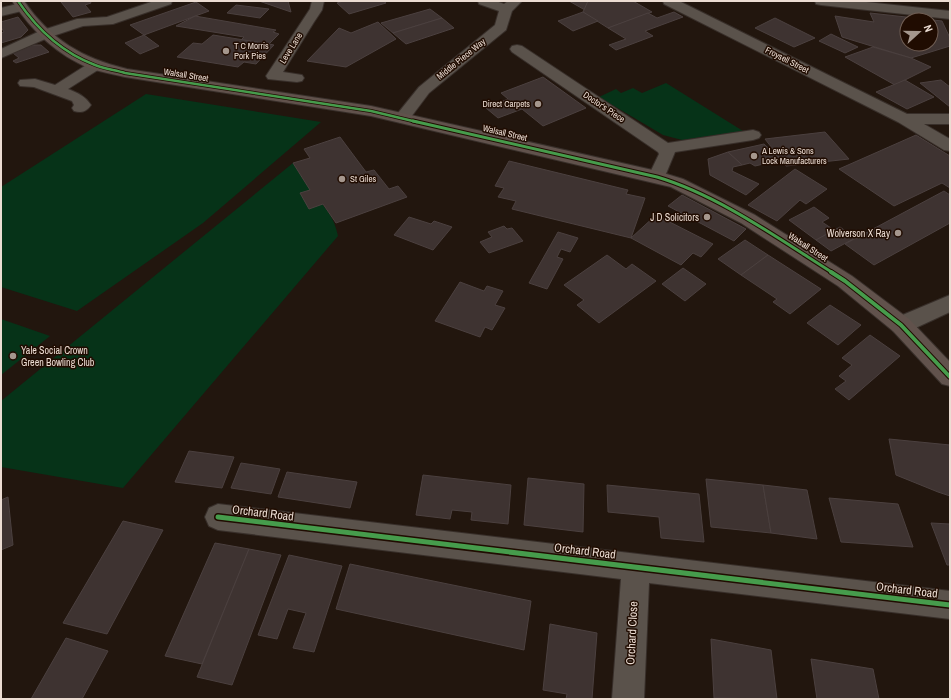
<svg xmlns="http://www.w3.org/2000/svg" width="951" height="700" viewBox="0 0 951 700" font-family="'Archivo Narrow',sans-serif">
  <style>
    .green { fill: #063318 }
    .building { fill: #3e3331; stroke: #4b403f; fill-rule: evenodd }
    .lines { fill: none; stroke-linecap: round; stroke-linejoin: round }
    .minor-casing { stroke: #382f2a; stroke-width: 2 }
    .major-casing { stroke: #382f2a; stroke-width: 2 }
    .minor { fill: #5a524b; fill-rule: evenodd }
    .major { fill: #61524c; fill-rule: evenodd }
    .cycleway-far3-casing { stroke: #200c01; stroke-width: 4 }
    .cycleway-far2-casing { stroke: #200c01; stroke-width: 5 }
    .cycleway-far1-casing { stroke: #200c01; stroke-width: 6 }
    .cycleway-casing { stroke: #200c01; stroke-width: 8 }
    .cycleway-far3 { stroke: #469c4c; stroke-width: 2.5 }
    .cycleway-far2 { stroke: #469c4c; stroke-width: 3 }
    .cycleway-far1 { stroke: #469c4c; stroke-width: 4 }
    .cycleway { stroke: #469c4c; stroke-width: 5 }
    .poi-dot { fill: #a5978d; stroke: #200c01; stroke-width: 1.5 }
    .labels { text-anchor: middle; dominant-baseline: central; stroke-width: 3; stroke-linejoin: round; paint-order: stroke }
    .far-poi-label { font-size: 9px; fill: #ebdcd2; stroke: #200c01; text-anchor: start }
    .far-street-label { font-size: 9px; fill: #ebdcd2; stroke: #200c01 }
    .poi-label { font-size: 10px; fill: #ebdcd2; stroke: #200c01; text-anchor: end }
    .near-street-label { font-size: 12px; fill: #ebdcd2; stroke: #200c01 }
  </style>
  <rect width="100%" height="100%" fill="#22160e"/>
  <g class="green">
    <polygon points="666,83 743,131 682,140 663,135 599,97 616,89 621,93 633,88 642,93"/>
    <polygon points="146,94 321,122 203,223 77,311 1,287 1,187"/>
    <path d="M293,163C299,172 304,182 311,190C324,207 334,215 338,236L123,488L1,467V401Z"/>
    <polygon points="1,319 50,336 1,375"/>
  </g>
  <g class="building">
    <polygon points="65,1 90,1 91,3 85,5 91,12 73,17 61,2"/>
    <polygon points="259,1 288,1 291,12"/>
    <polygon points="343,1 383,1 386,3 349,14 337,3"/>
    <polygon points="569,1 588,1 585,10"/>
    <polygon points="588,1 633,1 652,12 608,28 583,12"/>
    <polygon points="196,2 209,11 144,35 130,25"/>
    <polygon points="236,5 269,9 260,18 227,13"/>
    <polygon points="430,9 442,18 393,33 381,23"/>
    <polygon points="583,12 598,21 573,31 558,21"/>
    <polygon points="674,12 683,17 645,31 653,36 616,50 609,45 626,39 608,28 648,13 657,18"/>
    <path d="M870,13L942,21L950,38V46L911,58L842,37L835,16L874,22ZM907,20H931V44H907Z"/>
    <polygon points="195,16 276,30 273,32 279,34 269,44 241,40 244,37 176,26"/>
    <polygon points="18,17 28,30 21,37 1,43 1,33 4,32 1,27 1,22"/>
    <polygon points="442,18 454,28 406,44 393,33"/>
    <polygon points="775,18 815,38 794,47 755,28"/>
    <polygon points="378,22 396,39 346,67 307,61 339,28 351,33"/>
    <polygon points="831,34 858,47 845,53 819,41"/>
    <polygon points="144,35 159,46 140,54 125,43"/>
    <polygon points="213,35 269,44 274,45 256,64 244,62 238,67 177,57 193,43 202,44"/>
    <polygon points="33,45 41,45 49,52 16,63 13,61 19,58 13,53"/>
    <polygon points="873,47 911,58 931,67 895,85 845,57"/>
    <polygon points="543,77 586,108 543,126 522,109 498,118 486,108 508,99 501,93"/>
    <polygon points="905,80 934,97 907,109 876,92"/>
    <polygon points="941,80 950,87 950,107 920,83"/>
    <polygon points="825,132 849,159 786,166 765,139"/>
    <polygon points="916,135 950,156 950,188 942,183 894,206 839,169"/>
    <polygon points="340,137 366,172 374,170 389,189 398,186 407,197 336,223 323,204 309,209 300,193 310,190 293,163 310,158 304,149"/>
    <polygon points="764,144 781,160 755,166 750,163 742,165 728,152"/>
    <polygon points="728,152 742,165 733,167 732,171 759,184 746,195 710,175 708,159"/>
    <polygon points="509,161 628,190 626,194 645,198 631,238 512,209 516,201 498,197 504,188 495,186"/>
    <polygon points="795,169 827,189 806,204 800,200 777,221 748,205"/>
    <polygon points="944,191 950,195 950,223 874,265 845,244"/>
    <polygon points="682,195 746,229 734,241 668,206"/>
    <polygon points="814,207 829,218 822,222 834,230 816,240 789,220"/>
    <polygon points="656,215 713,244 701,257 693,253 681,265 631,238"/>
    <polygon points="409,217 431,224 434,221 452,227 433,250 394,235"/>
    <polygon points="504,226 507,229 512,228 523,241 489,253 480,242 492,237 488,232"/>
    <polygon points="840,227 855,238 831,251 816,240"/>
    <polygon points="558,232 578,238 570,252 561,249 557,257 563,259 547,289 529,283"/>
    <polygon points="745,240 768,255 741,275 718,259"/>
    <polygon points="607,255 626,269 632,264 656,281 599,323 577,305 584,300 564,285"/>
    <polygon points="768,255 821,289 790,314 773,302 777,299 741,275"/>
    <polygon points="683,268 706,284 685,301 662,284"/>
    <polygon points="460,282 484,291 487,286 503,291 495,305 505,308 492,330 485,327 480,337 435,321"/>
    <polygon points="830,305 861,325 838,345 807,323"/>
    <polygon points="870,335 900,356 849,400 835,389 846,381 839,376 852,365 842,358"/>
    <polygon points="889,439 950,445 950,496 938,492 896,475"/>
    <polygon points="189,451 234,457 222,488 175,482"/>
    <polygon points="241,463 280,469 271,494 231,488"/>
    <polygon points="287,472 357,482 350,508 278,497"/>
    <polygon points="423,475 511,485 508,524 471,520 472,512 452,510 450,519 416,515"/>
    <polygon points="528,478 584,484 583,532 524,525"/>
    <polygon points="706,479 763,485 771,533 711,527"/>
    <polygon points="607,485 699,494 704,542 661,538 659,517 608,512"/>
    <polygon points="763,485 807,490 817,539 771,533"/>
    <polygon points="8,497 13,545 1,550 1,500"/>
    <polygon points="829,498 898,504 913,547 841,542"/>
    <polygon points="123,521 163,530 107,634 63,623"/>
    <polygon points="931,523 950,524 950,565 947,565"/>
    <polygon points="215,543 249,549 202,664 165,656"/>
    <polygon points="249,549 281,555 232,685 197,677"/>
    <polygon points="289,555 342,566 314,652 293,648 306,613 288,609 277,639 258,635"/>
    <polygon points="350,564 531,601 524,650 336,609"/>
    <polygon points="550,624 597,633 592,699 566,699 567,694 543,690"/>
    <polygon points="66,638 108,651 82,699 31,699"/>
    <polygon points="711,639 771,650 777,699 714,698"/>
    <polygon points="811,659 873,669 879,699 817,699"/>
  </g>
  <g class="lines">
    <defs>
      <g id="minor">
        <polygon points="154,1 172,1 171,4 113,24 83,26 50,37 1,58 1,49 40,31 77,19 107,17"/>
        <polygon points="312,1 324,1 322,10 314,22 283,72 302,75 304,78 302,81 297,82 268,79 266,76 310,9"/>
        <polygon points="478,1 496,1 504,4 508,1 522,1 512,11 506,30 429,93 408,121 402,123 396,121 394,118 419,87 495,25 499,11 479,4"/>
        <polygon points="663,1 679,1 907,114 950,114 950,124 924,124 950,139 950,151 944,150 898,122 664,4"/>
        <polygon points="815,1 857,1 950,11 950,19 821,5 816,4"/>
        <polygon points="21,3 26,4 27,7 26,10 1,16 1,8"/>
        <polygon points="517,45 522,46 668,143 753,130 759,132 761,135 759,138 753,140 675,152 663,181 657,183 651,181 648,177 659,154 658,152 512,52 510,49 512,46"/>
        <path d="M96,61L101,62L103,65L101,68L68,89C78,93 85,96 91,105C86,112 82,113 74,111L72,108L74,105L72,101L34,87L20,86L18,83L20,80L35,79L55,85L91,62Z"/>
        <polygon points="950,295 950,312 909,331 901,333 893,331 890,325 893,319"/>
        <polygon points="218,504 950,591 950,619 649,583 644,699 612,699 621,579 218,530 209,526 205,517 209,508"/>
      </g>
      <path id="major" d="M12,1H24C51,40 82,58 127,69L371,106L657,171L683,179L755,215L852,276L909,319L950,362V386L942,384L893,331L838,286L741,223L671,187L371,116L125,77C113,74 101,72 89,68C57,55 31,30 12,1Z"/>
    </defs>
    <use href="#minor" class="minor-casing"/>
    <use href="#major" class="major-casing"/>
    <use href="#minor" class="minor"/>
    <use href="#major" class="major"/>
    <defs>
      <path id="cycleway-far3" d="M18,1C37,29 63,53 95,65C105,69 115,70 125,73L371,111L417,122"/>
      <path id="cycleway-far2" d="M413,121L657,177C718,195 779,239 833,273"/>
      <polyline id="cycleway-far1" points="831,272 845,281 901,325 950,377"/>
      <polyline id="cycleway" points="218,517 950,605"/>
    </defs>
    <use href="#cycleway-far3" class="cycleway-far3-casing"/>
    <use href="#cycleway-far2" class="cycleway-far2-casing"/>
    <use href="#cycleway-far1" class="cycleway-far1-casing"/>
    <use href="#cycleway" class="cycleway-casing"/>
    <use href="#cycleway-far3" class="cycleway-far3"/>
    <use href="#cycleway-far2" class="cycleway-far2"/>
    <use href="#cycleway-far1" class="cycleway-far1"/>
    <use href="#cycleway" class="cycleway"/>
  </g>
  <g class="poi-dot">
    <circle cx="226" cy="51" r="4"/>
    <circle cx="538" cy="104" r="4"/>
    <circle cx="754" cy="156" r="4"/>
    <circle cx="342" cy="179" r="4"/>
    <circle cx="707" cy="217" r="4"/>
    <circle cx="898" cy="233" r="4"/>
    <circle cx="13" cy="356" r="4"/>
  </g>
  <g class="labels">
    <g class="far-poi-label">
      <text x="234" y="46">T C Morris<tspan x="234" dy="10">Pork Pies</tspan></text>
      <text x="530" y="104" text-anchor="end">Direct Carpets</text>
      <text x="762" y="151">A Lewis &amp; Sons<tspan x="762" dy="10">Lock Manufacturers</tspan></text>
      <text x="350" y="179">St Giles</text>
    </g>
    <g class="far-street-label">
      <text transform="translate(291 48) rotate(-58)">Leve Lane</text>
      <text transform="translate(461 59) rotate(-39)">Middle Piece Way</text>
      <text transform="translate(787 60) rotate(27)">Froysell Street</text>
      <text transform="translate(186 75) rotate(9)">Walsall Street</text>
      <text transform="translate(604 107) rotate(34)">Doctor's Piece</text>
      <text transform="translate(505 133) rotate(13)">Walsall Street</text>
      <text transform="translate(808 247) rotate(33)">Walsall Street</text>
    </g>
    <g class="poi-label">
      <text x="699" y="217">J D Solicitors</text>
      <text x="890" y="233">Wolverson X Ray</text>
      <text x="21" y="350" text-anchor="start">Yale Social Crown<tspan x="21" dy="12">Green Bowling Club</tspan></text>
    </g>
    <g class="near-street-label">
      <text transform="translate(263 513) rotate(7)">Orchard Road</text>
      <text transform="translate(585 551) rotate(7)">Orchard Road</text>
      <text transform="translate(907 590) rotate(7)">Orchard Road</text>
      <text transform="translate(632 633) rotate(-87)">Orchard Close</text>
    </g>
  </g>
  <rect width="951" height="700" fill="none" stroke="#ebdcd2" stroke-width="4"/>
  <g transform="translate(919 32) rotate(69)"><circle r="19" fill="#200c01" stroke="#715f55"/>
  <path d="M0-3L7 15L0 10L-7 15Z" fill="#a5978d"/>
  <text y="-6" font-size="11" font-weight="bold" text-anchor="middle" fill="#ebdcd2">N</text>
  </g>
</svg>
